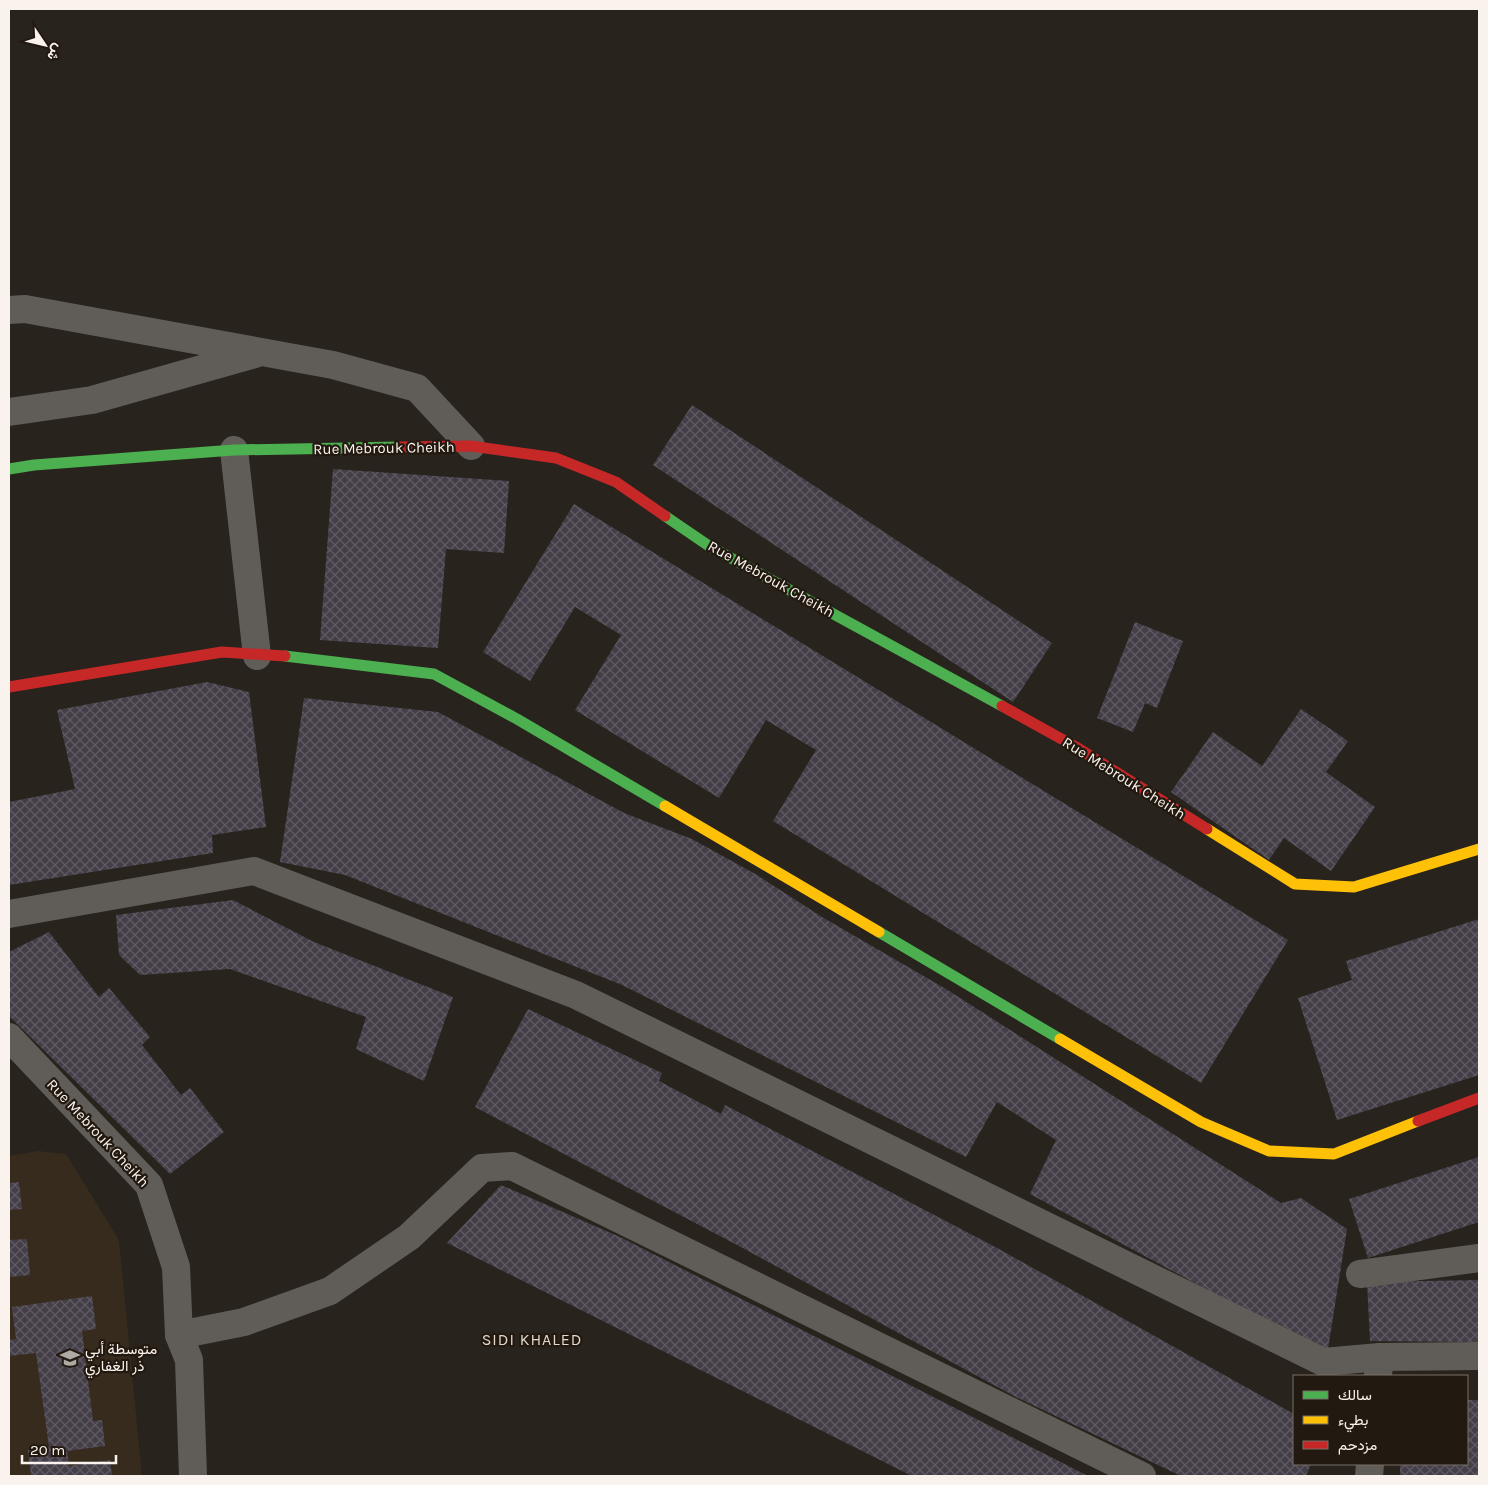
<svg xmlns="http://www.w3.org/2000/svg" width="1488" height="1485" viewBox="0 0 1488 1485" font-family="Karla,Vazirmatn,sans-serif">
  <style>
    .built { fill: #372b1d }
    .building { fill: url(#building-cross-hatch) }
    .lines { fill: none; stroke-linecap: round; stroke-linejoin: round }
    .street { stroke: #605d58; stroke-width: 28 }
    .fast { stroke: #4caf50; stroke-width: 11 }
    .slow { stroke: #ffc107; stroke-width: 11 }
    .jam { stroke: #c62828; stroke-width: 11 }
    .labels { text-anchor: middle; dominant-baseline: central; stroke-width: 4.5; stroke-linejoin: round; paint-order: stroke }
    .street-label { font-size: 15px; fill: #faf3ed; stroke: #221910 }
    .poi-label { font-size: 15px; fill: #faf3ed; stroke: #221910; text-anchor: start }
    .neighbourhood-label { font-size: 16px; letter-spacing: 1px; fill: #e3d7ca; stroke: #221910 }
  </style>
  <defs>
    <pattern id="building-cross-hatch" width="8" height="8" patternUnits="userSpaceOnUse" patternTransform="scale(1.25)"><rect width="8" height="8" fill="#443e48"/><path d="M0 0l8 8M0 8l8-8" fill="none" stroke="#605a63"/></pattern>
  </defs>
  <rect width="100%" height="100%" fill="#28231d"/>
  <polygon class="built" points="38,1151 66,1154 119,1240 142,1476 9,1476 9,1156"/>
  <g class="building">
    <polygon points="692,405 1052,643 1013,702 653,465"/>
    <polygon points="333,469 509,481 504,553 446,549 438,648 320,640"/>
    <polygon points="574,504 1288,940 1201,1083 773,821 816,750 766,720 719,798 575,710 621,635 575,607 530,681 483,652"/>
    <polygon points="1135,622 1183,641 1157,708 1145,703 1133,732 1097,718"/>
    <polygon points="207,682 249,692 266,827 212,835 213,853 9,885 9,802 75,789 57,710"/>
    <polygon points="304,698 438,712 624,813 692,839 757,875 822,917 946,989 1281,1203 1301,1198 1347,1229 1328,1349 1300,1340 1030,1194 1056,1140 997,1102 966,1157 622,985 345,875 280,862"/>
    <polygon points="1301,709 1348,741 1326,772 1375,807 1331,871 1284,838 1269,860 1171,792 1213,732 1262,766"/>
    <polygon points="233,900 314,942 453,997 424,1081 356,1049 366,1017 230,969 140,975 119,955 116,915"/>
    <polygon points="1479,919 1479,1075 1337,1120 1298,998 1352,980 1346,961"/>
    <polygon points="49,932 99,997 109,988 150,1037 142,1045 181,1095 190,1088 224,1132 170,1174 9,1016 9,952"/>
    <polygon points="528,1009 662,1073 659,1081 721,1114 725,1105 999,1249 1294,1414 1294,1464 1311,1464 1306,1476 1181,1476 1014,1396 739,1246 475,1107"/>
    <polygon points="1479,1157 1479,1222 1368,1258 1349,1199"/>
    <polygon points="19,1182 22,1209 9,1210 9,1183"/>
    <polygon points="501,1185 620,1237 1088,1476 912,1476 447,1243"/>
    <polygon points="27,1239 30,1275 9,1277 9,1240"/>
    <polygon points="1479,1280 1479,1342 1370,1341 1367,1282"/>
    <polygon points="92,1296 96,1329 82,1331 93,1421 102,1420 105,1446 67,1451 69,1466 110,1460 112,1476 31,1476 28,1450 49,1447 36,1353 9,1356 9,1340 16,1339 12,1307"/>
    <polygon points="1467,1400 1479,1400 1479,1476 1400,1476 1400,1464 1467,1464"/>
  </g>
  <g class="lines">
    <g class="street">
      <polyline points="9,310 25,309 333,365 417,388 471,446"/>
      <polyline points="9,412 92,400 255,354"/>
      <polyline points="234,450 257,656"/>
      <polyline points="9,914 254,871 576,995 1323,1362 1380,1357"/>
      <polyline points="9,1037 149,1185 176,1267 179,1335 189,1360 193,1476"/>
      <polyline points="1360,1274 1479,1258"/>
      <polyline points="179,1335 244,1322 330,1291 409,1237 482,1168 512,1166 1142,1476"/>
      <polyline points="1378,1375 1380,1357 1479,1356"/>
      <polyline points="1369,1476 1370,1464"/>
    </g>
    <g class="fast">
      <polyline points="9,469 34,465 234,450 398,447"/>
      <polyline points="665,516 709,546 1002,706"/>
      <polyline points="285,656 434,674 517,719 665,806"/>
      <polyline points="879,932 1060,1039"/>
    </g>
    <g class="slow">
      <polyline points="665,806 879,932"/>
      <polyline points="1207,829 1295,884 1354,887 1479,849"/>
      <polyline points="1060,1039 1201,1122 1269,1151 1334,1154 1418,1121"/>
    </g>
    <g class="jam">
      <polyline points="398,447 471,446 556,458 616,482 665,516"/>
      <polyline points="9,687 222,652 285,656"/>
      <polyline points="1002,706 1076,747 1207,829"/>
      <polyline points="1418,1121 1479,1098"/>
    </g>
  </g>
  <defs>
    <symbol id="school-bare" viewBox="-9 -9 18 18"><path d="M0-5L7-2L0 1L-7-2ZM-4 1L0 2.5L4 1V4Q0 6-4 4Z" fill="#b0aaa4" stroke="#221910" stroke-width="2.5" paint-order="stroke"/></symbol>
  </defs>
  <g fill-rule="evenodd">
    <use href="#school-bare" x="56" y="1344" width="28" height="28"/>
  </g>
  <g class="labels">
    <g class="street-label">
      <text transform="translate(384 448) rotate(-1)">Rue Mebrouk Cheikh</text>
      <text transform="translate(771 579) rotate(29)">Rue Mebrouk Cheikh</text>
      <text transform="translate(1124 778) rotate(32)">Rue Mebrouk Cheikh</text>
      <text transform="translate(98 1133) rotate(47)">Rue Mebrouk Cheikh</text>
    </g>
    <g class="poi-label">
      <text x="85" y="1349">متوسطة أبي<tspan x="85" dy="17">ذر الغفاري</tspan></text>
    </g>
    <g class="neighbourhood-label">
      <text x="532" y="1339">SIDI KHALED</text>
    </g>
  </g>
  <rect width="1488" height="1485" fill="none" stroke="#faf3ed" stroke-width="20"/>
  <rect x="1293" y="1375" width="175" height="90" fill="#221910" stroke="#787068"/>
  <rect x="1303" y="1391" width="25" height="8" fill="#4caf50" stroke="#787068"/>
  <text x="1338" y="1400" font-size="15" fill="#faf3ed">سالك</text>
  <rect x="1303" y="1416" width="25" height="8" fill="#ffc107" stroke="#787068"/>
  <text x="1338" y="1425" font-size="15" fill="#faf3ed">بطيء</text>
  <rect x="1303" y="1441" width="25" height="8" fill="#c62828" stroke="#787068"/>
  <text x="1338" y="1450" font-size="15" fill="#faf3ed">مزدحم</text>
  <g transform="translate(45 45) rotate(125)" stroke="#221910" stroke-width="4" paint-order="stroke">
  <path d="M0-4L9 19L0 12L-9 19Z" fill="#faf3ed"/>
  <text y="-8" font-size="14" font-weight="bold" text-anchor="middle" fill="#faf3ed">ش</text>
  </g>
  <path d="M22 1455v8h94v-8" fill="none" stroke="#faf3ed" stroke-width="2.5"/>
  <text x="30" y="1455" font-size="15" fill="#faf3ed" stroke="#221910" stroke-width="4" paint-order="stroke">20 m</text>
</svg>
